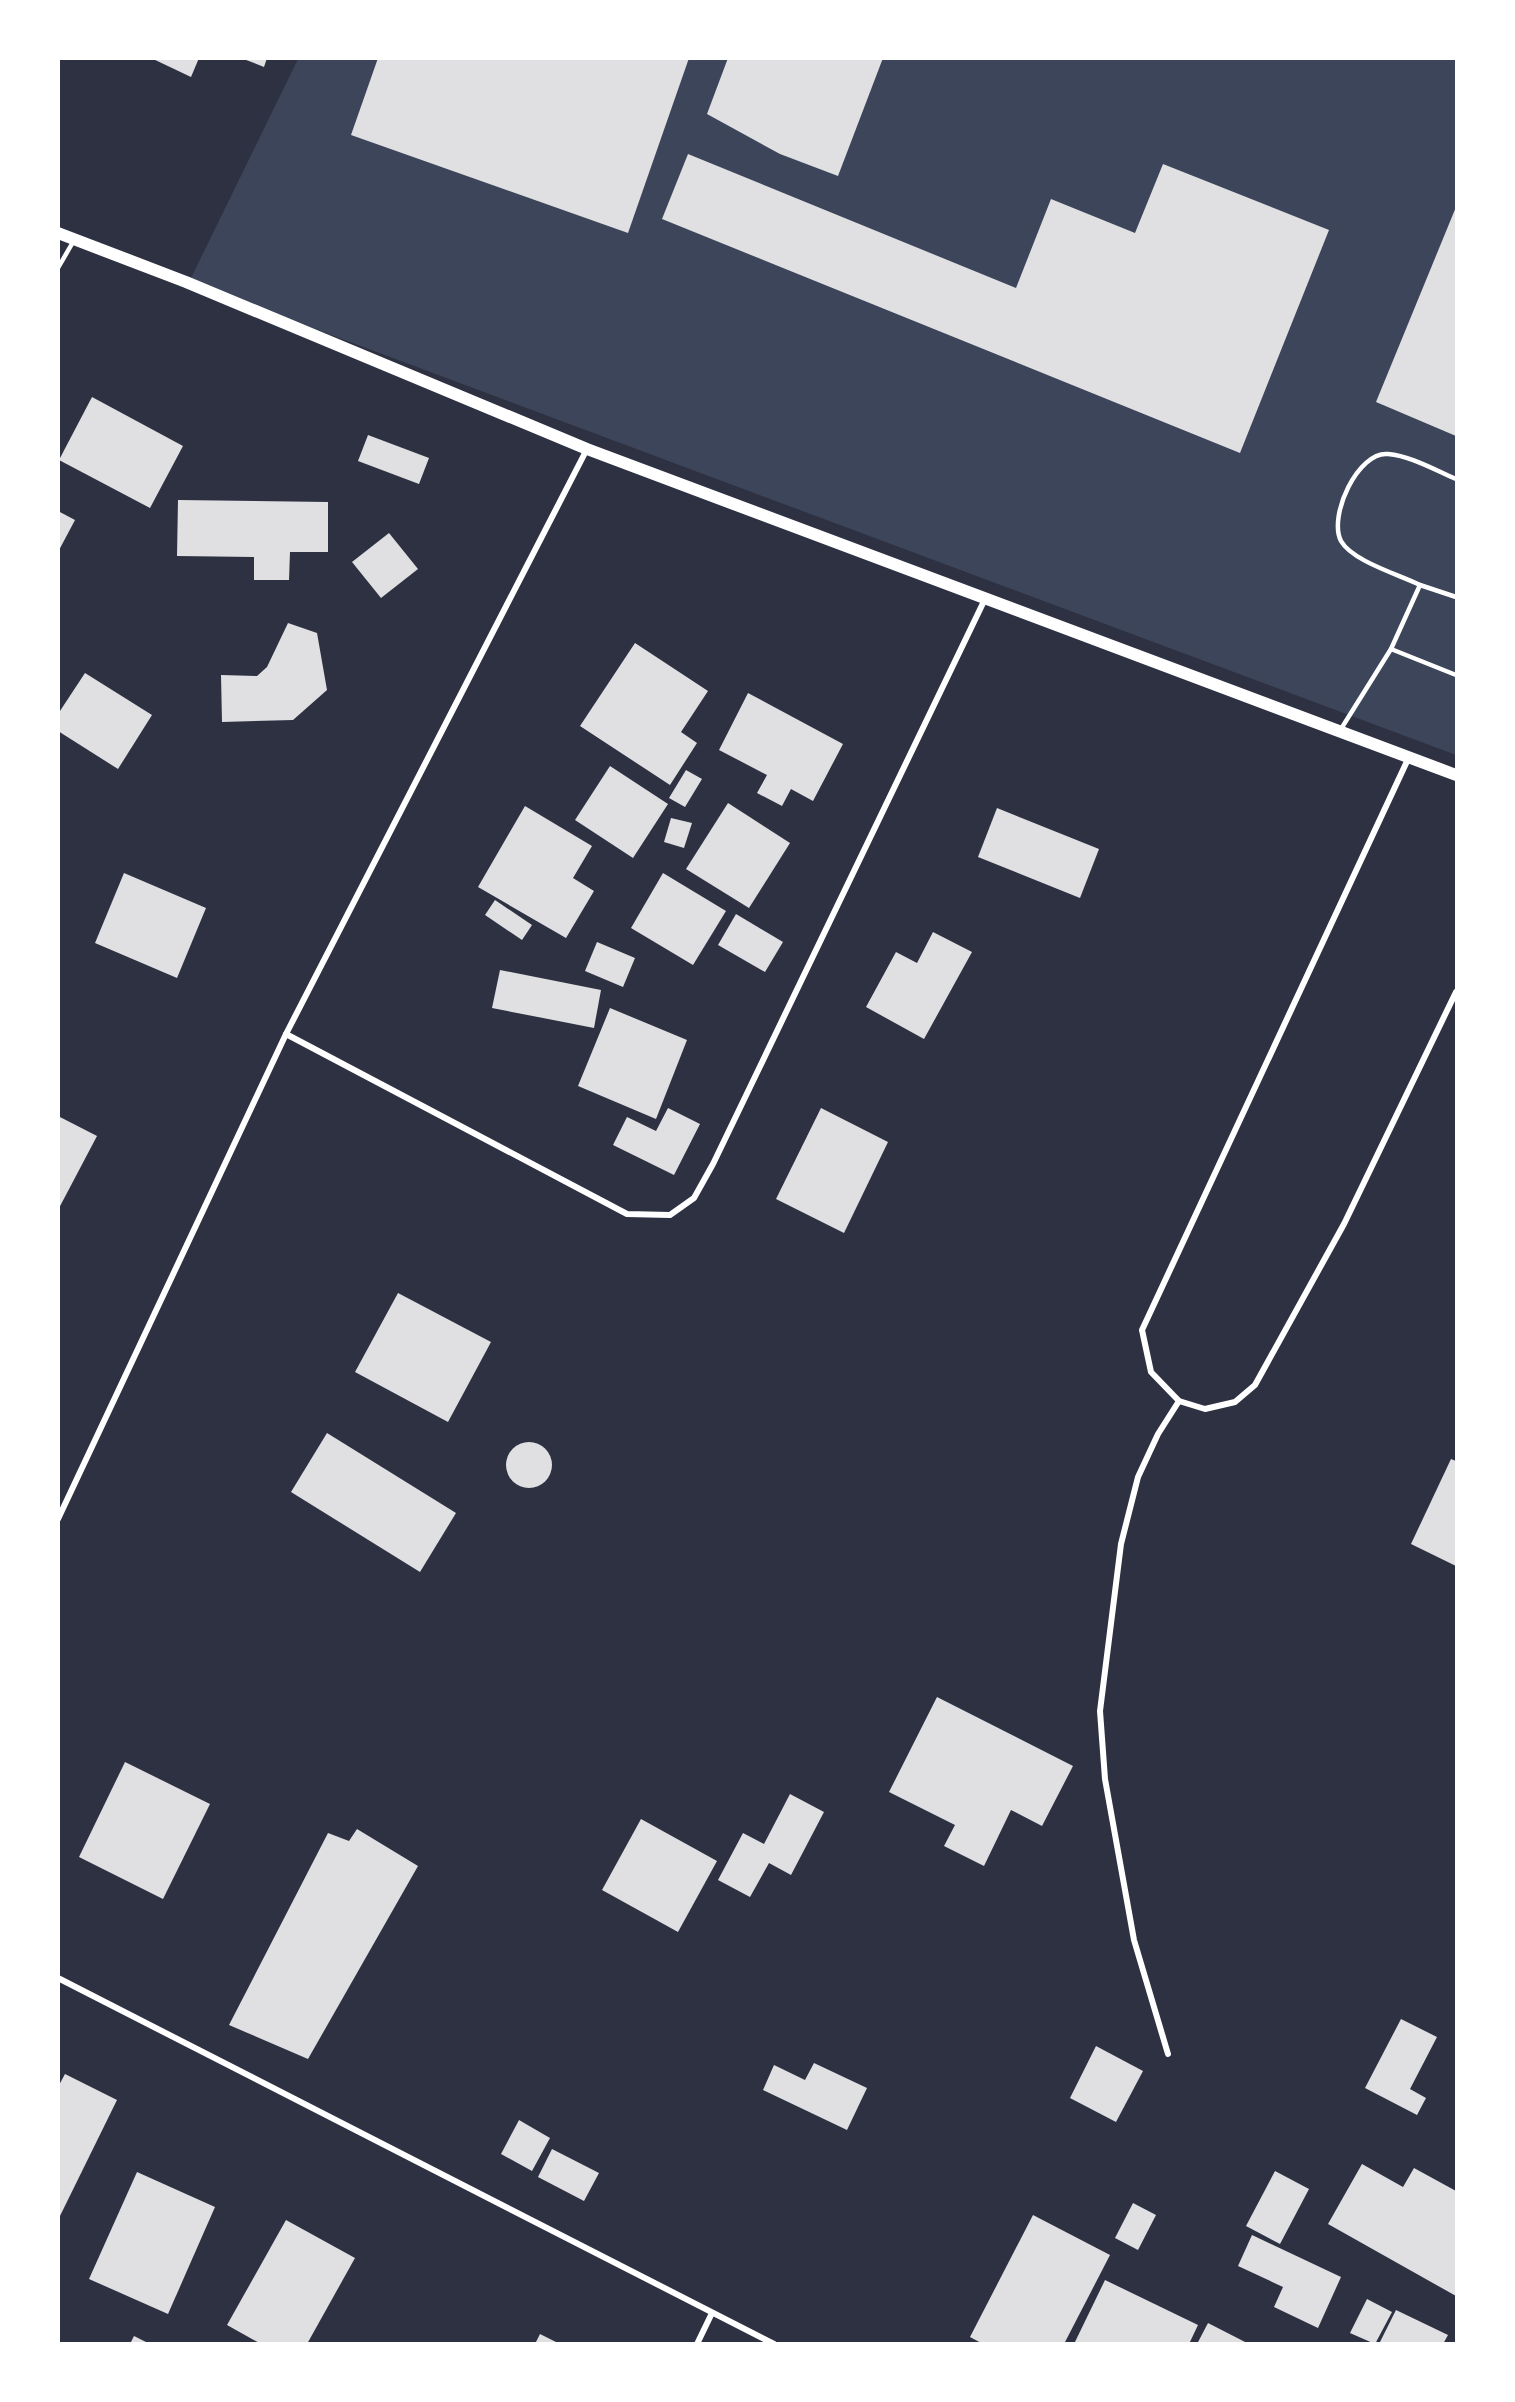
<svg xmlns="http://www.w3.org/2000/svg" width="1515" height="2402" viewBox="0 0 1515 2402" font-family="'Sofia Sans Condensed',sans-serif">
  <style>
    .green { fill: #3c4559 }
    .building { fill: #e0e0e3 }
    .lines { fill: none; stroke-linecap: round; stroke-linejoin: round }
    .service { stroke: #fff; stroke-width: 4.5 }
    .minor { stroke: #fff; stroke-width: 6 }
    .secondary { stroke: #fff; stroke-width: 12 }
  </style>
  <rect width="100%" height="100%" fill="#2d3142"/>
  <polygon class="green" points="298,59 1456,59 1456,755 189,282"/>
  <g class="building">
    <polygon points="151,58 199,58 191,77"/>
    <polygon points="241,58 267,58 264,67"/>
    <polygon points="378,58 689,58 628,233 351,135"/>
    <polygon points="728,58 883,58 838,176 780,154 707,114"/>
    <polygon points="688,154 1016,288 1051,199 1135,233 1163,164 1329,230 1240,453 662,219"/>
    <polygon points="1456,207 1456,436 1376,402"/>
    <polygon points="92,397 183,446 150,508 59,460"/>
    <polygon points="368,435 429,458 419,484 358,461"/>
    <polygon points="178,500 328,502 328,552 290,552 289,580 254,580 254,557 177,556"/>
    <polygon points="58,511 75,520 58,552"/>
    <polygon points="389,533 418,569 381,598 352,562"/>
    <polygon points="288,623 317,633 327,690 293,720 222,722 221,675 257,676 267,667"/>
    <polygon points="635,643 708,691 681,732 697,743 670,785 580,726"/>
    <polygon points="85,673 152,715 118,769 58,731 58,714"/>
    <polygon points="748,693 843,744 813,801 791,789 782,806 757,793 767,775 719,750"/>
    <polygon points="610,766 668,804 633,858 575,820"/>
    <polygon points="686,770 702,779 685,807 669,798"/>
    <polygon points="728,803 790,843 749,908 686,869"/>
    <polygon points="525,806 592,846 573,878 594,891 566,938 478,887"/>
    <polygon points="997,808 1099,849 1080,898 978,857"/>
    <polygon points="671,818 692,823 684,848 664,842"/>
    <polygon points="124,873 206,908 177,978 95,943"/>
    <polygon points="663,873 726,911 693,965 631,928"/>
    <polygon points="495,900 532,925 522,940 485,915"/>
    <polygon points="736,914 783,942 765,972 718,945"/>
    <polygon points="933,932 972,952 924,1039 866,1007 896,952 917,963"/>
    <polygon points="597,942 635,958 623,987 585,971"/>
    <polygon points="500,970 601,990 594,1028 492,1008"/>
    <polygon points="610,1008 687,1040 656,1119 578,1086"/>
    <polygon points="668,1108 700,1124 674,1175 613,1145 627,1117 656,1131"/>
    <polygon points="821,1108 888,1142 844,1233 776,1199"/>
    <polygon points="58,1116 97,1136 58,1210"/>
    <polygon points="398,1293 491,1342 448,1422 355,1372"/>
    <polygon points="327,1433 456,1513 420,1572 291,1492"/>
    <circle cx="529" cy="1465" r="23"/>
    <polygon points="1451,1459 1456,1461 1456,1566 1411,1544"/>
    <polygon points="937,1697 1073,1766 1042,1826 1011,1810 984,1866 944,1846 955,1825 889,1792"/>
    <polygon points="125,1762 210,1804 163,1899 79,1857"/>
    <polygon points="790,1794 824,1812 791,1875 769,1863 750,1897 718,1880 743,1833 764,1844"/>
    <polygon points="641,1819 717,1861 678,1932 602,1890"/>
    <polygon points="357,1829 418,1866 308,2059 229,2025 328,1833 349,1841"/>
    <polygon points="1401,2019 1437,2037 1410,2089 1426,2098 1417,2115 1365,2088"/>
    <polygon points="1096,2046 1143,2071 1116,2122 1070,2098"/>
    <polygon points="814,2063 867,2088 847,2130 763,2090 774,2065 805,2080"/>
    <polygon points="65,2074 117,2100 58,2220 58,2087"/>
    <polygon points="519,2120 550,2138 532,2171 501,2154"/>
    <polygon points="552,2149 599,2173 584,2201 538,2177"/>
    <polygon points="1362,2164 1403,2187 1414,2168 1456,2191 1456,2296 1328,2224"/>
    <polygon points="1275,2171 1309,2189 1280,2244 1246,2226"/>
    <polygon points="137,2172 215,2207 168,2314 89,2279"/>
    <polygon points="1133,2203 1156,2215 1138,2250 1115,2238"/>
    <polygon points="1033,2215 1110,2255 1064,2344 983,2344 970,2337"/>
    <polygon points="286,2220 355,2258 307,2344 261,2344 227,2325"/>
    <polygon points="1252,2235 1341,2277 1318,2328 1274,2307 1283,2287 1238,2266"/>
    <polygon points="1105,2280 1198,2325 1189,2344 1074,2344"/>
    <polygon points="1367,2299 1392,2312 1375,2344 1350,2333"/>
    <polygon points="1396,2310 1448,2335 1443,2344 1379,2344"/>
    <polygon points="1208,2323 1249,2344 1197,2344"/>
    <polygon points="540,2334 560,2344 535,2344"/>
    <polygon points="134,2336 150,2344 130,2344"/>
  </g>
  <g class="lines">
    <g class="service">
      <polyline points="58,268 73,242"/>
      <path d="M1420,585C1400,575 1352,561 1341,541C1328,516 1358,451 1388,454C1411,456 1435,470 1456,479"/>
      <polyline points="1391,649 1456,675"/>
      <polyline points="1341,729 1391,649 1420,585 1456,597"/>
    </g>
    <g class="minor">
      <polyline points="1409,757 1142,1330 1151,1372 1179,1401 1205,1409 1235,1402 1255,1385 1344,1224 1456,992"/>
      <polyline points="286,1034 627,1214 670,1215 694,1198 713,1164 985,599"/>
      <polyline points="58,1519 286,1034 587,449"/>
      <polyline points="58,1978 774,2344"/>
      <polyline points="1168,2054 1134,1940 1105,1779 1100,1711 1121,1544 1138,1477 1158,1434 1179,1401"/>
      <polyline points="697,2344 712,2313"/>
    </g>
    <polyline class="secondary" points="58,233 186,282 587,449 1456,775"/>
  </g>
  <rect width="1515" height="2402" fill="none" stroke="#ffffff" stroke-width="120"/>
</svg>
